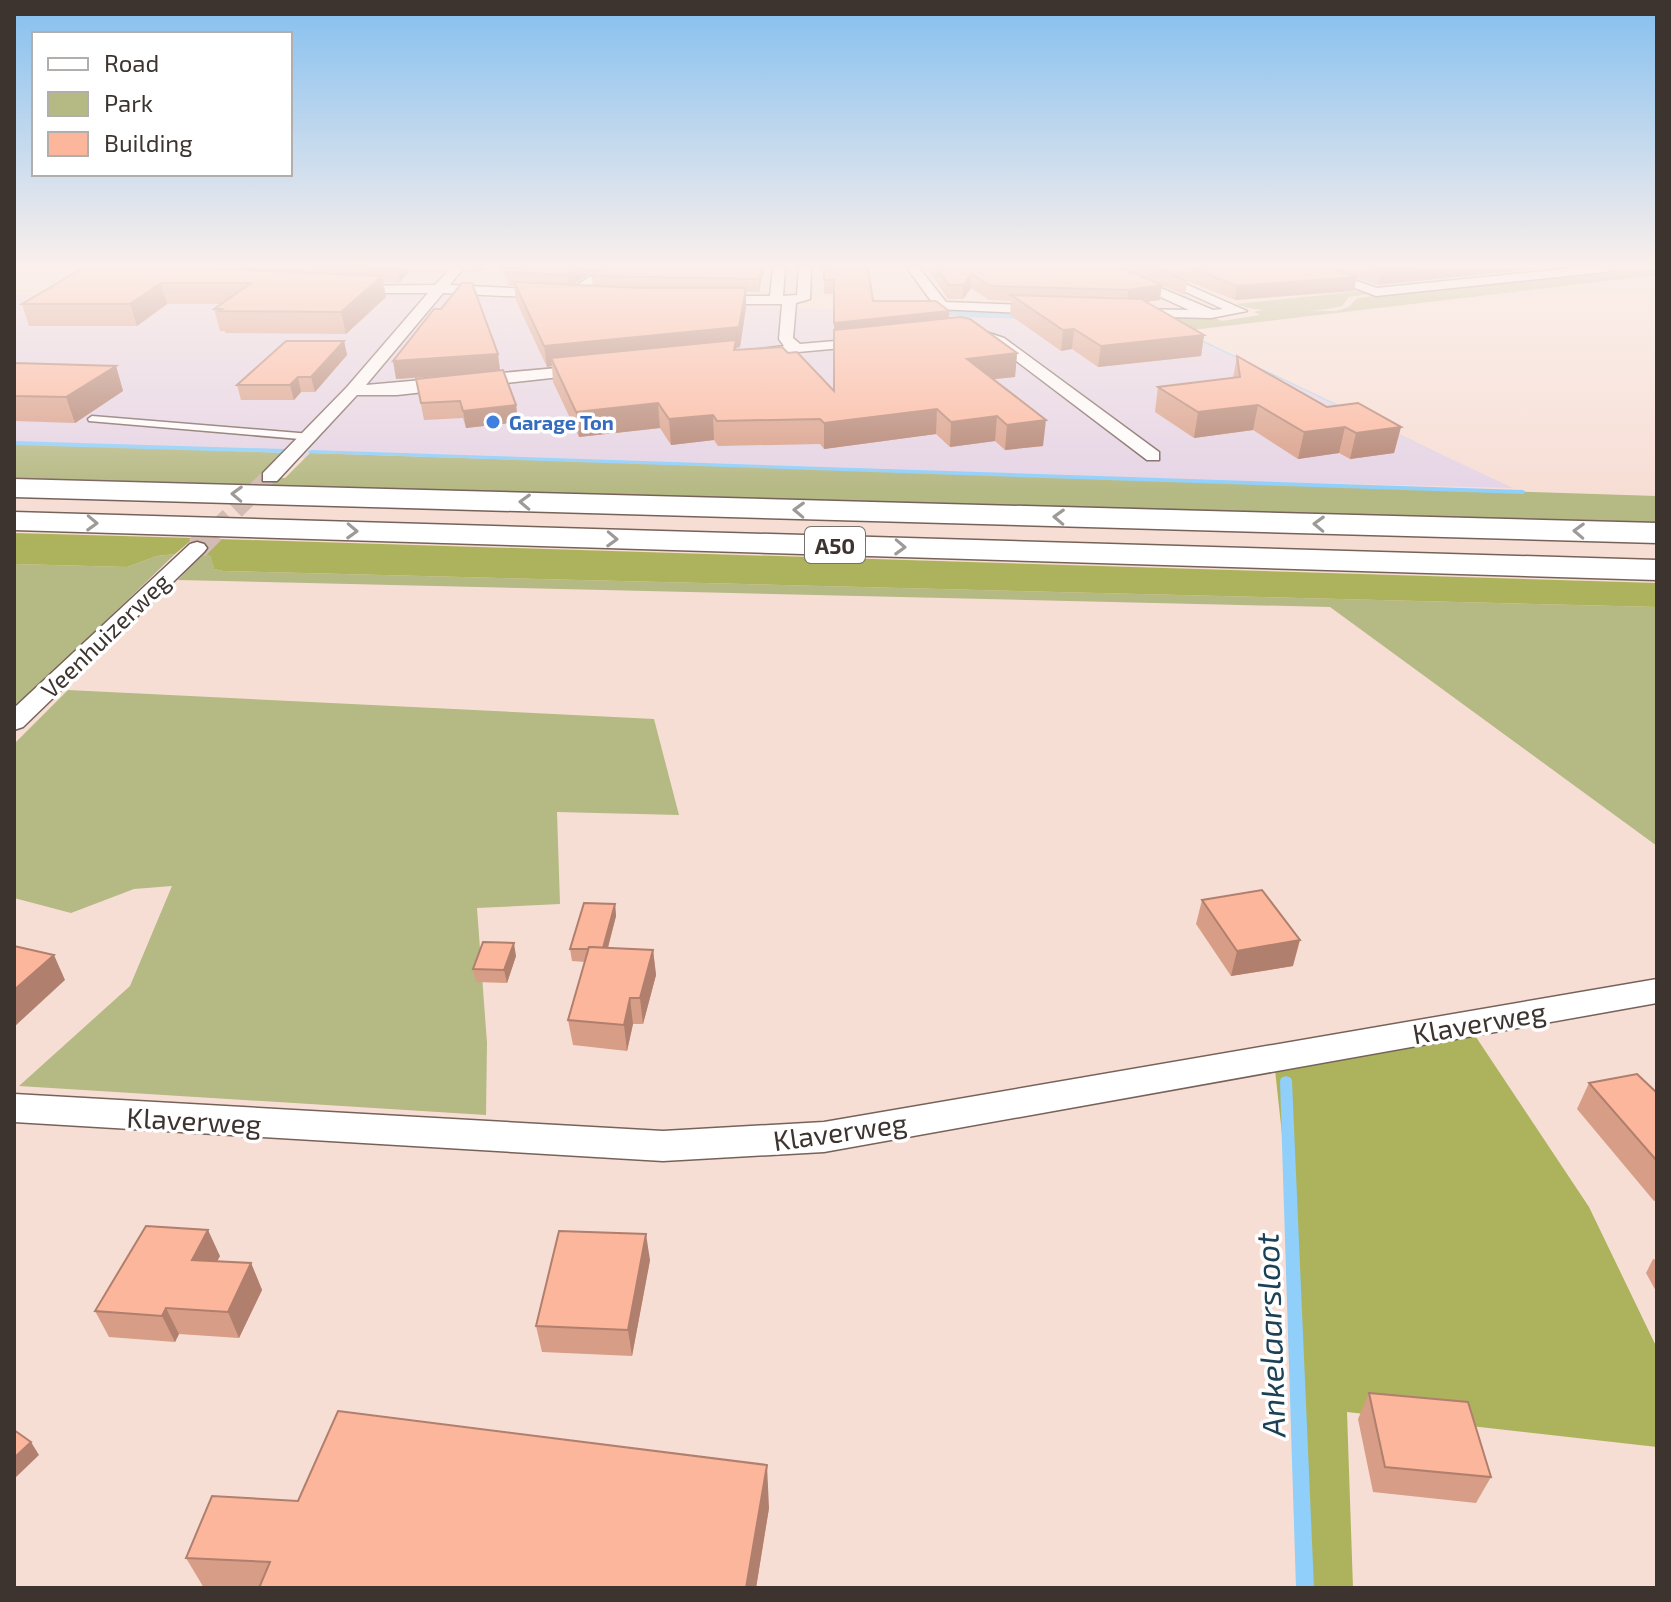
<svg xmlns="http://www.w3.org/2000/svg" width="1671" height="1602" viewBox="0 0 1671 1602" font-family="'Exo 2',sans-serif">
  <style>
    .industrial { fill: #e5d4e6 }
    .green { fill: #b5b983 }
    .forest { fill: #adb35c }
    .water { fill: #8fcffa }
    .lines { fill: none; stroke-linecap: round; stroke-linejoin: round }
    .stream { fill: #8fcffa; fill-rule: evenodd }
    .minor-tunnel-far1 { stroke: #d2bcb4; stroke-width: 18; stroke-dasharray: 18 9; stroke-linecap: butt }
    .minor-tunnel { stroke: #d2bcb4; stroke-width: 23; stroke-dasharray: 23 11; stroke-linecap: butt }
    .service-casing { stroke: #77625a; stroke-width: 3 }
    .minor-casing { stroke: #77625a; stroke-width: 3 }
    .motorway-casing { stroke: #77625a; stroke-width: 3 }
    .service { fill: #fff; fill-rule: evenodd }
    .minor { fill: #fff; fill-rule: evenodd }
    .motorway { fill: #fff; fill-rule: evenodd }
    .wall { fill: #d89d86 }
    .shaded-wall { fill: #b07f6d }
    .building { fill: #fbb69c; stroke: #b07f6d; stroke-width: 2 }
    .oneway { stroke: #9e9a98 }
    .shop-dot { fill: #3f7fe0; stroke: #fff; stroke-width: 3 }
    .labels { text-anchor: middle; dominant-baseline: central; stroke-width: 7; stroke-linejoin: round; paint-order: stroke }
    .far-shop-label { font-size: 20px; font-weight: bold; fill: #366cbe; stroke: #fff; text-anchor: start }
    .shield { fill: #fff; stroke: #77716e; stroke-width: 2 }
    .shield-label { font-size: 22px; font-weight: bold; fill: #3d3430 }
    .street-label { font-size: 24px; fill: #3d3430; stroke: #fff }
    .near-street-label { font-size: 28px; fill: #3d3430; stroke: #fff }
    .near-water-label { font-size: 32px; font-style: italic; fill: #1c4056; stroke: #fff }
  </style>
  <rect width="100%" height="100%" fill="#f7ded5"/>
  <polygon class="industrial" points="412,294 639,305 718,305 1159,322 1513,488 14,451 14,295"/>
  <g class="green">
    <polygon points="1620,268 1657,268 1657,275 1183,331 950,312 943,308 1213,317 1222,321 1260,315 1254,312 1263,310 1336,311 1349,307 1357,298"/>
    <path d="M1361,291L1368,294L1349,297L1342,306C1317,313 1260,314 1236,304Z"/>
    <polygon points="14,443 288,453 260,477 285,478 310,453 1657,496 1657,524 14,479"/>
    <polygon points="175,554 14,710 14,564 127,567 157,556"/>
    <polygon points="201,555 212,556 214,569 223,571 1657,607 1657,846 1330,607 178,580"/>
    <polygon points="68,690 654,719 679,815 557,812 560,904 477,908 487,1043 486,1115 19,1086 130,986 172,886 134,889 71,913 14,898 14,744"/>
  </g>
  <g class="forest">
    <polygon points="14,533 194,538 175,554 157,556 127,567 14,564"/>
    <polygon points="219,539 1657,583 1657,607 223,571 214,569 211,556 201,555"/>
    <polygon points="1474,1034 1589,1207 1657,1348 1657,1447 1347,1412 1353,1588 1303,1588 1286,1171 1275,1070"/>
  </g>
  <polygon class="water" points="821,305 1146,319 1183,331 1449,458 1179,331 1145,323 963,317 912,309"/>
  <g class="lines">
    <g class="stream">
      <polygon points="14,441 285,449 288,451 285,453 14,445"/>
      <polygon points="311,450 1523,490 1526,492 1523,494 309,453 308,452"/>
      <polygon points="1286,1076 1291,1078 1292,1081 1314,1588 1296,1588 1280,1081 1281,1078"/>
    </g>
    <polyline class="minor-tunnel-far1" points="216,529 270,477"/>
    <polyline class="minor-tunnel" points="197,548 218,527"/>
    <defs>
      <polygon id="service" points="92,416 311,434 315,437 311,440 89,421 88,419"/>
      <g id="minor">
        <polygon points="451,268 463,268 450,285 550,290 557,294 550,298 443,293 366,385 591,365 597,367 597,373 397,395 357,395 277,481 263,481 263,473 347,387 428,293 348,293 343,292 343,286 435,285"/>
        <polygon points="603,268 617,268 575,299 565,299 565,293"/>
        <polygon points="773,268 785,268 783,296 797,295 799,268 811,268 810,299 796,303 793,338 800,344 870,338 875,339 875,345 743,357 743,351 784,346 779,339 782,304 707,304 700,300 707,296 770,296"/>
        <polygon points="907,268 919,268 946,302 1047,306 1054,310 1047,314 937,309"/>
        <polygon points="1097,268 1113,268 1213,310 1223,309 1133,268 1149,268 1247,311 1211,318 1127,316 1125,313 1132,309 1189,310"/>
        <polygon points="1302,268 1319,268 1377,288 1574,268 1612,268 1606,272 1376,296"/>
        <polygon points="986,332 1004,338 1159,452 1159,460 1147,460 994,344 979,336"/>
        <polygon points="197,542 204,544 207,548 204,552 23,727 14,730 14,708 190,544"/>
        <polygon points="1657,979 1657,1003 824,1152 663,1161 14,1122 14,1094 663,1131 824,1122"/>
      </g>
      <g id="motorway">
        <polygon points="14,479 1657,523 1657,543 14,497"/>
        <polygon points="14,512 1657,560 1657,580 14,530"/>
      </g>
    </defs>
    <use href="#service" class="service-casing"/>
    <use href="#minor" class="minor-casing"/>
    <use href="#motorway" class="motorway-casing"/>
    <use href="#service" class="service"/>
    <use href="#minor" class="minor"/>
    <use href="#motorway" class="motorway"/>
  </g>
  <g class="wall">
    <polygon points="83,268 448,268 443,272 409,272 399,283 383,282 386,297 346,334 225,333 225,331 220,331 214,309 221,304 167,304 137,326 29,326 22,304"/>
    <polygon points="463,268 488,268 477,272 463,272"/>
    <polygon points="501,268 598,268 573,285 593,286 592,276 764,268 759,292 746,292 746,307 740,347 736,348 737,350 788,353 834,391 834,294 824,294 824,268 873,301 949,318 1017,353 1015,377 993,379 1043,446 1005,450 995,441 950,447 936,434 824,449 820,444 718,446 714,440 671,445 660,428 579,437 553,382 552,366 547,367 516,301 514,286 509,286"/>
    <polygon points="927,268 1542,268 1377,285 1356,278 1354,291 1235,300 1182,279 1187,281 1185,295 1158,284 1160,300 1146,302 1204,335 1201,356 1098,367 1072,349 1061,351 1010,315 1011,301 989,300 971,288 963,299 948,299"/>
    <polygon points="344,341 347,355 315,392 301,392 294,400 241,400 237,385"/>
    <polygon points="498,354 500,370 516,405 518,422 466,428 463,418 424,420 416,379 464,374 396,379"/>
    <polygon points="1237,356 1327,407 1401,427 1394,453 1350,459 1339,453 1298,459 1253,430 1194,438 1155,412 1158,387 1233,378"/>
    <polygon points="14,364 116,366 123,391 75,423 14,421"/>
    <polygon points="1202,900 1293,966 1231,976 1196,924"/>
    <polygon points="615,904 616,916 608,948 653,950 656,975 643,1024 633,1024 627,1051 573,1045 568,1020 585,962 572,961 570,949"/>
    <polygon points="516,956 507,983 476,982 473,969"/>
    <polygon points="1589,1083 1657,1093 1657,1200 1654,1201 1577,1109"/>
    <polygon points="220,1256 217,1261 251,1263 262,1290 239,1338 179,1334 175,1342 109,1337 95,1311"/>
    <polygon points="1653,1259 1657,1260 1657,1293 1646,1273"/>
    <polygon points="650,1260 632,1356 542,1352 536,1326"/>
    <polygon points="1369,1393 1491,1477 1476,1503 1373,1492 1358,1419"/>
    <polygon points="298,1501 769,1508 756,1588 204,1588 186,1558"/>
  </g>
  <g class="shaded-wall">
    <polygon points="399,268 408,268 409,272 399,283 397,270"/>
    <polygon points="476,268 488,268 477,272"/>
    <polygon points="578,268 598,268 568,288 567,275"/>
    <polygon points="761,268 764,268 759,292 759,279"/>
    <polygon points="1414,268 1542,268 1377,285 1381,271"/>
    <polygon points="972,274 971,288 963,299 963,285"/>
    <polygon points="382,276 386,297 346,334 341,312"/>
    <polygon points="1357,277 1354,291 1235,300 1237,286"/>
    <polygon points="161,283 167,304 137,326 130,304"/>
    <polygon points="1162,285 1160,300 1127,304 1128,290"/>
    <polygon points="746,288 746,307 740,347 736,348 737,362 551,358 552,366 547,367 544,346"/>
    <polygon points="949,311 949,326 834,338 834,323"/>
    <polygon points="1074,329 1072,349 1061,351 1063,330"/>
    <polygon points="1204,335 1201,356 1098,367 1101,346"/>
    <polygon points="344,341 347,355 315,392 311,377"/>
    <polygon points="1017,353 1015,377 966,382 967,359"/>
    <polygon points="498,354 500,372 396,379 393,361"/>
    <polygon points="116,366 123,391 75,423 66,397"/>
    <polygon points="298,377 301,392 294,400 290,385"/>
    <polygon points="658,403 660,428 579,437 576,412"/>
    <polygon points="516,405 518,422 466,428 463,411"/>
    <polygon points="1258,405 1253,430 1194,438 1198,412"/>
    <polygon points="937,409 936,434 824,449 824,423"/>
    <polygon points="713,415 714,440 671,445 669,419"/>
    <polygon points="997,416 995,441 950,447 951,422"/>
    <polygon points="1046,420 1043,446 1005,450 1007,425"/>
    <polygon points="1345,427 1339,453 1298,459 1304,432"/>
    <polygon points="1401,427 1394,453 1350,459 1356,433"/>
    <polygon points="615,904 616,916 604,962 603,950"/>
    <polygon points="1300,940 1293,966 1231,976 1237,951"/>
    <polygon points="514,943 516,956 507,983 504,970"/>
    <polygon points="653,950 656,975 643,1024 640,998"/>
    <polygon points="54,955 65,980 14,1027 14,990"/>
    <polygon points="630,998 633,1024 627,1051 624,1025"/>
    <polygon points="208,1230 220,1256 204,1286 192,1260"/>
    <polygon points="646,1234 650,1260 632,1356 628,1330"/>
    <polygon points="251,1263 262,1290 239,1338 228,1312"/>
    <polygon points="166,1308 179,1334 175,1342 162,1316"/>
    <polygon points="31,1442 39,1455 14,1479 14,1458"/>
    <polygon points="767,1465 769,1508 756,1588 746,1588"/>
  </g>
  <g class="building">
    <polygon points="83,268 205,268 382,276 341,312 219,311 222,309 214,309 251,283 161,283 130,304 22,304"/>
    <polygon points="311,268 399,268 397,270"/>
    <polygon points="505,268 578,268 567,275 507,272"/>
    <polygon points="604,268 761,268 759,279 592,276"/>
    <polygon points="824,268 868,268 873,301 936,301 949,311 834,323 834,280 824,280"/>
    <polygon points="937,268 1121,268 1162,285 1128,290 990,286 972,274 963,285 949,285"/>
    <polygon points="1154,268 1158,268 1187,281"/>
    <polygon points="1191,268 1332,268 1357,277 1237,286"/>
    <polygon points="1370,268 1414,268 1381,271"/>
    <polygon points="514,282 642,288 746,288 739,327 544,346"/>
    <polygon points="462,283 472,283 498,354 393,361 434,309 441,309"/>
    <polygon points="1011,295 1141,299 1204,335 1101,346 1074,329 1063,330"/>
    <polygon points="960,317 970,319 1017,353 967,359 1046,420 1007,425 997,416 951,422 937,409 824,423 820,419 717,421 713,415 669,419 658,403 576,412 551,358 736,340 734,350 782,347 788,353 797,352 834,391 834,330"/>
    <polygon points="286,341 344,341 311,377 298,377 290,385 237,385"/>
    <polygon points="1237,356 1327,407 1358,403 1401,427 1356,433 1345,427 1304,432 1258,405 1198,412 1158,387 1240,377"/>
    <polygon points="15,363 116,366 66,397 14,396 14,364"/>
    <polygon points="503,370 516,405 463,411 460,401 421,403 416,379"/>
    <polygon points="1262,890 1300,940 1237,951 1202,900"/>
    <polygon points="584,903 615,904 603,948 589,947 588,949 570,949"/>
    <polygon points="483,942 514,943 504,970 473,969"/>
    <polygon points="14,946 54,955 14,990"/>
    <polygon points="589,947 653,950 640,998 630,998 624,1025 568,1020"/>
    <polygon points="1637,1074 1657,1093 1657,1161 1589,1083"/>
    <polygon points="146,1226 208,1230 192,1260 251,1263 228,1312 166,1308 162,1316 95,1311"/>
    <polygon points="559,1231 646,1234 628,1330 536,1326"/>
    <polygon points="1369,1393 1468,1402 1491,1477 1385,1467"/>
    <polygon points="338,1411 767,1465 746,1588 259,1588 270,1562 186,1558 212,1496 298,1501"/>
    <polygon points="14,1430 31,1442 14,1458"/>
  </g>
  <defs><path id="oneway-chevron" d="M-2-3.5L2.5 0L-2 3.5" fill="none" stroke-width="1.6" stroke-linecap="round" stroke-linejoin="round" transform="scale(2)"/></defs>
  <g class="oneway">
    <use href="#oneway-chevron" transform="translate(237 494) rotate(-178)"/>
    <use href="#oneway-chevron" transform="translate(525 502) rotate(-178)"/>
    <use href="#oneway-chevron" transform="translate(799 510) rotate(-178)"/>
    <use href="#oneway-chevron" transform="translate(1059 517) rotate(-178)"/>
    <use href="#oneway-chevron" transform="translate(92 523) rotate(2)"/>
    <use href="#oneway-chevron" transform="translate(1319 524) rotate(-178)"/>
    <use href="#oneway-chevron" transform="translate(352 531) rotate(2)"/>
    <use href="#oneway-chevron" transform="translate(1579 531) rotate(-178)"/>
    <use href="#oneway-chevron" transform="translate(612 539) rotate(2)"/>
    <use href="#oneway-chevron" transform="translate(900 547) rotate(2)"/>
  </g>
  <linearGradient id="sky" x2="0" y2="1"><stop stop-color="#84bfef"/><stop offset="0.54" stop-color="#fbf0ec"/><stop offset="1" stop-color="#fbf0ec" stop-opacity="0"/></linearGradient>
  <rect width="1671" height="492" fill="url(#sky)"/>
  <circle class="shop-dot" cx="493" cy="422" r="8"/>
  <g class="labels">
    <g class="far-shop-label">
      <text x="509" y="422">Garage Ton</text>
    </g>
    <rect class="shield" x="805" y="527" width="60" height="36" rx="6"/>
    <g class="shield-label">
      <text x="835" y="545">A50</text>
    </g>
    <g class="street-label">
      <text transform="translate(105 635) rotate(-44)">Veenhuizerweg</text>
    </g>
    <g class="near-street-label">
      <text transform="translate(1479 1022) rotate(-10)">Klaverweg</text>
      <text transform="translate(194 1120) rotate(3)">Klaverweg</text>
      <text transform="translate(840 1131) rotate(-8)">Klaverweg</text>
    </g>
    <g class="near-water-label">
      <text transform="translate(1269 1335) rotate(-92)">Ankelaarsloot</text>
    </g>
  </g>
  <rect width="1671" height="1602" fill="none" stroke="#3d3430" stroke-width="32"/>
  <rect x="32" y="32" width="260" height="144" fill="#ffffff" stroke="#b1aeac" stroke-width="2"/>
  <rect x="48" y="58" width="40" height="12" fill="#ffffff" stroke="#b1aeac" stroke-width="2"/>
  <text x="104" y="72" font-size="24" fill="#3d3430">Road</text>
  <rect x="48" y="92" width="40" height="24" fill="#b5b983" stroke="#b1aeac" stroke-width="2"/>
  <text x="104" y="112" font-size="24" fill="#3d3430">Park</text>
  <rect x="48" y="132" width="40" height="24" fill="#fbb69c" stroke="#b1aeac" stroke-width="2"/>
  <text x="104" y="152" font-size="24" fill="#3d3430">Building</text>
</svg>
